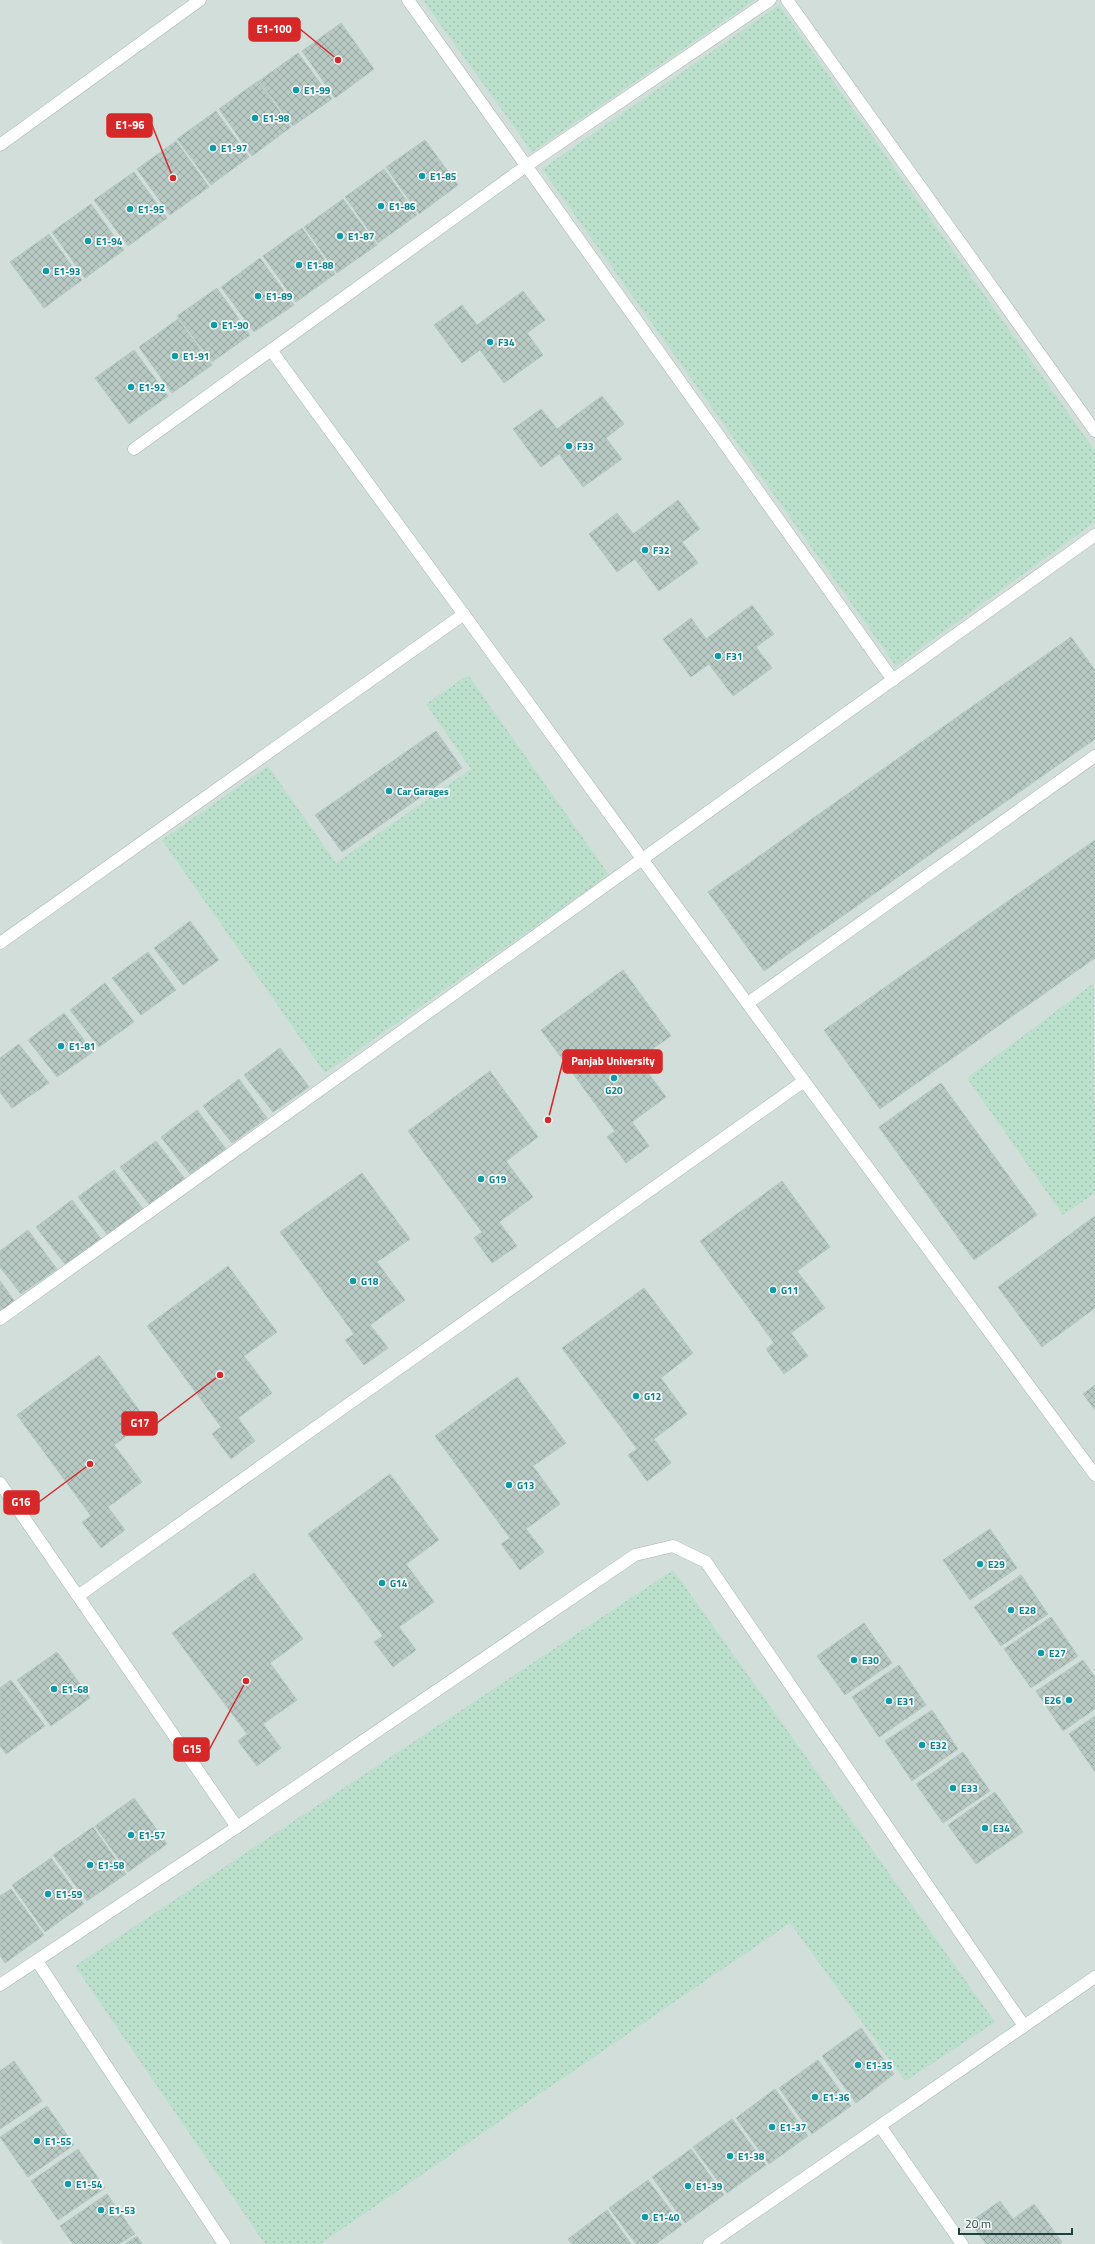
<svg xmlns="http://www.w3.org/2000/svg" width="1095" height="2244" viewBox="0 0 1095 2244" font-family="'Titillium Web',sans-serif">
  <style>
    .built { fill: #d1deda }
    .park { fill: url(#park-dots) }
    .building { fill: url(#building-cross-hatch); stroke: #b5c8c3 }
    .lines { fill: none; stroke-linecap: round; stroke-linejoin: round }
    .minor-casing { stroke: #a5b6b3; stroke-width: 13 }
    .minor { stroke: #fff; stroke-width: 12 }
    .culture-dot { fill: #0f9aa8; stroke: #f4faf8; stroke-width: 1.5 }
    .labels { text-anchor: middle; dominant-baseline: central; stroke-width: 3.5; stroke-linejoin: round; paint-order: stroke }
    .culture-label { font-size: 10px; font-weight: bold; fill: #0d838f; stroke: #f4faf8; text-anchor: start }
    .leader { fill: none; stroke: #d62828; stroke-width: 1.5 }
    .callout-dot { fill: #d62828; stroke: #f4faf8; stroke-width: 1.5 }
    .callout { fill: #d62828; stroke: #d62828; stroke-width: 1.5 }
    .callout-label { font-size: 11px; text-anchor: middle; font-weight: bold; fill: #fff }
  </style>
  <defs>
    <pattern id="park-dots" width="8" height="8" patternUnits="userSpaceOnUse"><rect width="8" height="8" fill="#bbe0cb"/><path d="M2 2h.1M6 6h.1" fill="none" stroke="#a0c1af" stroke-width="1.8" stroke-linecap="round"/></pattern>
    <pattern id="building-cross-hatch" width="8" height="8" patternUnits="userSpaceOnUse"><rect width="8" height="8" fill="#b8c9c4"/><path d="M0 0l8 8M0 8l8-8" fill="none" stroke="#95a5a0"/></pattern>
  </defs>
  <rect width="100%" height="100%" fill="#e3eeeb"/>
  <polygon class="built" points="0,0 1095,0 1095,2244 3,2244 0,2239"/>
  <g class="park">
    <polygon points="423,0 755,0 532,152"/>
    <polygon points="779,5 1095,451 1095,522 896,666 542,169"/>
    <polygon points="468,675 609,875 325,1073 162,840 268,766 336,863 471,769 426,704"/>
    <polygon points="1094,983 1095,1193 1063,1215 967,1078"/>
    <polygon points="673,1570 995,2022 905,2081 790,1923 320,2244 265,2244 75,1966"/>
  </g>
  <g class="building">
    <polygon points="341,23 374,69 335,98 302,51"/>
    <polygon points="298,53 332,99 293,126 259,81"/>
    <polygon points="258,81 291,127 252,156 219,109"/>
    <polygon points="216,111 249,157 211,185 177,139"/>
    <polygon points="425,140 458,185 419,214 386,167"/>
    <polygon points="176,141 209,187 170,215 137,169"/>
    <polygon points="384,169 417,215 378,243 345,197"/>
    <polygon points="134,172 167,218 128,246 94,200"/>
    <polygon points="343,199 377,245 337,273 304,227"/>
    <polygon points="91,204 124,250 85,278 52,232"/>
    <polygon points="302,228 335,274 296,302 263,256"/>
    <polygon points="49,234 82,280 44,308 10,262"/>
    <polygon points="260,258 294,305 254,332 221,287"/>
    <polygon points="217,288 250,335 212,362 177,316"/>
    <polygon points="523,291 545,320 527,333 543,355 504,383 480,350 462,363 434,325 462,305 477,325"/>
    <polygon points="178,319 212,365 172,393 139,347"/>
    <polygon points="134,350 168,396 129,424 95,378"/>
    <polygon points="602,396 624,424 606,438 622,459 583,487 559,454 541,467 513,429 541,409 557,429"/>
    <polygon points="678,500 700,529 682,542 698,563 659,591 635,559 617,572 589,534 617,513 633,534"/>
    <polygon points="752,605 774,634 756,647 772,668 733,696 709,664 691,677 663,639 691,618 706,639"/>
    <polygon points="1071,637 1095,670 1095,739 764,971 708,892"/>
    <polygon points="436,731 462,768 342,852 315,815"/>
    <polygon points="1095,840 1095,958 880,1109 824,1030"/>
    <polygon points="190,921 219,960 183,985 154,948"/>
    <polygon points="148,952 176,990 141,1015 112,978"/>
    <polygon points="623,970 671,1036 638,1059 666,1097 632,1122 649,1146 626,1163 607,1137 615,1131 541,1030"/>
    <polygon points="105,983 134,1022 99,1047 70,1010"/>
    <polygon points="64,1013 93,1052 57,1077 28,1040"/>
    <polygon points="19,1044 49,1083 12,1108 0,1092 0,1058"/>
    <polygon points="280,1048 309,1087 273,1112 244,1075"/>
    <polygon points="490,1071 538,1137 506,1161 533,1197 499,1222 517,1246 492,1263 474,1238 482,1232 408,1131"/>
    <polygon points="239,1079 267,1118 232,1143 203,1106"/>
    <polygon points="941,1083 1037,1215 974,1260 879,1127"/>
    <polygon points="197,1110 226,1149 190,1174 161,1137"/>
    <polygon points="156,1141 185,1179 149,1204 120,1167"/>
    <polygon points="114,1170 143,1209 107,1234 78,1197"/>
    <polygon points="362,1173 410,1239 377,1262 405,1300 370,1325 388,1348 364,1365 345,1340 354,1334 280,1232"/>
    <polygon points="782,1181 830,1247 797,1271 825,1308 791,1333 808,1356 784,1374 766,1349 774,1343 700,1241"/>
    <polygon points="72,1200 101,1239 65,1264 36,1227"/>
    <polygon points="1095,1216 1095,1308 1042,1347 998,1287"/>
    <polygon points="28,1230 57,1269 21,1294 0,1267 0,1251"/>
    <polygon points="228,1266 277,1332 244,1356 272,1393 238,1418 255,1441 231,1459 212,1434 221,1427 147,1326"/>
    <polygon points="0,1281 15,1302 0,1312"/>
    <polygon points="644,1288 693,1353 661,1378 687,1414 654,1439 671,1463 647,1481 628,1455 637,1449 562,1348"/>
    <polygon points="99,1355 147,1421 114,1445 142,1482 108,1507 125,1530 101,1548 82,1522 91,1516 17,1415"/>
    <polygon points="517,1377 566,1443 533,1466 560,1504 526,1529 544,1552 520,1570 501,1544 510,1538 435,1436"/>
    <polygon points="1095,1385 1095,1410 1083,1394"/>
    <polygon points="390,1474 439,1540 406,1564 434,1602 399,1627 416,1650 393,1667 374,1642 383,1636 308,1534"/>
    <polygon points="990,1529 1017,1568 970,1600 943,1560"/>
    <polygon points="254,1573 303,1639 270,1663 297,1700 263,1724 281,1748 257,1766 238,1741 247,1734 172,1633"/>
    <polygon points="1021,1575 1048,1614 1001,1646 974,1607"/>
    <polygon points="1051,1617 1078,1656 1031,1688 1004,1649"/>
    <polygon points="864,1623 892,1663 845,1695 817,1656"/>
    <polygon points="57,1652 90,1698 51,1726 17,1680"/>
    <polygon points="1083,1660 1095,1677 1095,1709 1063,1731 1036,1691"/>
    <polygon points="899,1665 926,1705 879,1737 852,1697"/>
    <polygon points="11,1680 45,1726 6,1754 0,1746 0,1688"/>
    <polygon points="932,1710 958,1749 912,1781 885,1741"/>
    <polygon points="1095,1716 1095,1772 1069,1734"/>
    <polygon points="963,1752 990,1791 943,1823 916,1784"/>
    <polygon points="995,1792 1023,1832 976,1864 948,1825"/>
    <polygon points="134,1798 167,1844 128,1872 95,1826"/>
    <polygon points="93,1827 126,1874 87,1901 53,1855"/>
    <polygon points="51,1858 84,1904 45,1932 12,1885"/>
    <polygon points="11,1889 44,1935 5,1963 0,1955 0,1896"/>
    <polygon points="861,2028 894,2074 856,2103 822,2056"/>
    <polygon points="818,2060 851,2106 812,2134 779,2088"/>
    <polygon points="14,2061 42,2101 0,2129 0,2071"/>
    <polygon points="775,2089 808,2136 769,2164 736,2118"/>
    <polygon points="47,2106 74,2145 28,2177 0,2137"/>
    <polygon points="732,2119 766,2165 727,2193 693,2147"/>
    <polygon points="78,2149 105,2188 58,2220 31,2181"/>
    <polygon points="691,2149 724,2195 685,2223 652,2177"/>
    <polygon points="648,2180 682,2225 656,2244 636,2244 609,2208"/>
    <polygon points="107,2194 135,2234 119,2244 73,2244 60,2226"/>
    <polygon points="1000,2201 1013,2219 1034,2204 1062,2242 1060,2244 986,2244 970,2222"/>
    <polygon points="607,2210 631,2244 572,2244 568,2239"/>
    <polygon points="137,2236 142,2244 125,2244"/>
  </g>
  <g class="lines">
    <defs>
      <g id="minor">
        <polyline points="408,0 893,680"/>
        <polyline points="787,0 1095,431"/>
        <polyline points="0,145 200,0"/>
        <polyline points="271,350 804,1081 1095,1475"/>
        <polyline points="134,449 526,166 770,0"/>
        <polyline points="0,943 464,614"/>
        <polyline points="748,1003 1095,756"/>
        <polyline points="0,1319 1095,535"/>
        <polyline points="0,1483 237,1827"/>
        <polyline points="78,1596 804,1081"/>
        <polyline points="37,1961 224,2244"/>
        <polyline points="0,1985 237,1827 635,1555 673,1546 706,1562 1024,2026"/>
        <polyline points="880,2126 962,2244"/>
        <polyline points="709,2244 1095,1977"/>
      </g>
    </defs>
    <use href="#minor" class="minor-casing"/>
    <use href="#minor" class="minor"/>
  </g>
  <g class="culture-dot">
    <circle cx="296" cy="90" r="4"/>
    <circle cx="255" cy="118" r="4"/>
    <circle cx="213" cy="148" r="4"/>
    <circle cx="422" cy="176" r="4"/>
    <circle cx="381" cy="206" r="4"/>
    <circle cx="130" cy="209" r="4"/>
    <circle cx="340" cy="236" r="4"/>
    <circle cx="88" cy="241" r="4"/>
    <circle cx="299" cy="265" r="4"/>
    <circle cx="46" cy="271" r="4"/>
    <circle cx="258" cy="296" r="4"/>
    <circle cx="214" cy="325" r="4"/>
    <circle cx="490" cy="342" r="4"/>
    <circle cx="175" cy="356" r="4"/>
    <circle cx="131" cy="387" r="4"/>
    <circle cx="569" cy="446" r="4"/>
    <circle cx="645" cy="550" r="4"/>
    <circle cx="718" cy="656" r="4"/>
    <circle cx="389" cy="791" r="4"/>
    <circle cx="61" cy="1046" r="4"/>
    <circle cx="614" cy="1078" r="4"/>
    <circle cx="481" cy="1179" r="4"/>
    <circle cx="353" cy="1281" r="4"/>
    <circle cx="773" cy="1290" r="4"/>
    <circle cx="636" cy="1396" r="4"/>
    <circle cx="509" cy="1485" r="4"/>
    <circle cx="980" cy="1564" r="4"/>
    <circle cx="382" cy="1583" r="4"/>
    <circle cx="1011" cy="1610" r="4"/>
    <circle cx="1041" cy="1653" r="4"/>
    <circle cx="854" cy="1660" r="4"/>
    <circle cx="54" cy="1689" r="4"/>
    <circle cx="1069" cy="1700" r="4"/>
    <circle cx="889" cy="1701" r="4"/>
    <circle cx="922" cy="1745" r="4"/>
    <circle cx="953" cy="1788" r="4"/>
    <circle cx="985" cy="1828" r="4"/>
    <circle cx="131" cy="1835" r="4"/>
    <circle cx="90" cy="1865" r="4"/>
    <circle cx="48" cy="1894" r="4"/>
    <circle cx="858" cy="2065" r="4"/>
    <circle cx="815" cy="2097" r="4"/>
    <circle cx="772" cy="2127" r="4"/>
    <circle cx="37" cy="2141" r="4"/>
    <circle cx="730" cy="2156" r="4"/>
    <circle cx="68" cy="2184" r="4"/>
    <circle cx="688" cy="2186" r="4"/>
    <circle cx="101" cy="2210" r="4"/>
    <circle cx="645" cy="2217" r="4"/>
  </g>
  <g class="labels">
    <g class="culture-label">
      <text x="304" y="90">E1-99</text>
      <text x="263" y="118">E1-98</text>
      <text x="221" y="148">E1-97</text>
      <text x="430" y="176">E1-85</text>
      <text x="389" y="206">E1-86</text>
      <text x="138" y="209">E1-95</text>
      <text x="348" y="236">E1-87</text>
      <text x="96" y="241">E1-94</text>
      <text x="307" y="265">E1-88</text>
      <text x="54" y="271">E1-93</text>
      <text x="266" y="296">E1-89</text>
      <text x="222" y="325">E1-90</text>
      <text x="498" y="342">F34</text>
      <text x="183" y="356">E1-91</text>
      <text x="139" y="387">E1-92</text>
      <text x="577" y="446">F33</text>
      <text x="653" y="550">F32</text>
      <text x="726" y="656">F31</text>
      <text x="397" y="791">Car Garages</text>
      <text x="69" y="1046">E1-81</text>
      <text x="614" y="1090" text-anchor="middle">G20</text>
      <text x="489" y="1179">G19</text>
      <text x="361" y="1281">G18</text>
      <text x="781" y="1290">G11</text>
      <text x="644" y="1396">G12</text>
      <text x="517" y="1485">G13</text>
      <text x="988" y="1564">E29</text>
      <text x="390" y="1583">G14</text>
      <text x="1019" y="1610">E28</text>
      <text x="1049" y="1653">E27</text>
      <text x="862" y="1660">E30</text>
      <text x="62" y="1689">E1-68</text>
      <text x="1061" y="1700" text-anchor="end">E26</text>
      <text x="897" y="1701">E31</text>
      <text x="930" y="1745">E32</text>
      <text x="961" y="1788">E33</text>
      <text x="993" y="1828">E34</text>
      <text x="139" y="1835">E1-57</text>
      <text x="98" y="1865">E1-58</text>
      <text x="56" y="1894">E1-59</text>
      <text x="866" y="2065">E1-35</text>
      <text x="823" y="2097">E1-36</text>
      <text x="780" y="2127">E1-37</text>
      <text x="45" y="2141">E1-55</text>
      <text x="738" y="2156">E1-38</text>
      <text x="76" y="2184">E1-54</text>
      <text x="696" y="2186">E1-39</text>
      <text x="109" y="2210">E1-53</text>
      <text x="653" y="2217">E1-40</text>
    </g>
  </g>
  <path class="leader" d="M338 60L300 29M173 178L152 125M548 1120L563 1061M220 1375L157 1423M90 1464L39 1502M246 1681L209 1750"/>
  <g class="callout-dot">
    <circle cx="338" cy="60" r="4"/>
    <circle cx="173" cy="178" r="4"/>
    <circle cx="548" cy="1120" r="4"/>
    <circle cx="220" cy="1375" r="4"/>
    <circle cx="90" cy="1464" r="4"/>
    <circle cx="246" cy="1681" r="4"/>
  </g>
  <g class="callout">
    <rect x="249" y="18" width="51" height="23" rx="4"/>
    <rect x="107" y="114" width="45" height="23" rx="4"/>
    <rect x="563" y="1050" width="99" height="23" rx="4"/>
    <rect x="122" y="1412" width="35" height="23" rx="4"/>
    <rect x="4" y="1491" width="35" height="23" rx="4"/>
    <rect x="174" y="1738" width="35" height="23" rx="4"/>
  </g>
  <g class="callout-label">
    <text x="274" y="33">E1-100</text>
    <text x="130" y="129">E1-96</text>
    <text x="613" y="1065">Panjab University</text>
    <text x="140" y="1427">G17</text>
    <text x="21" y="1506">G16</text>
    <text x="192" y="1753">G15</text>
  </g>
  <path d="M959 2228v6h113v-6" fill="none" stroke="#21403d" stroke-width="2"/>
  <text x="965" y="2228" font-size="12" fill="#21403d" stroke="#f4faf8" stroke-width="3" paint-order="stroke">20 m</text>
</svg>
